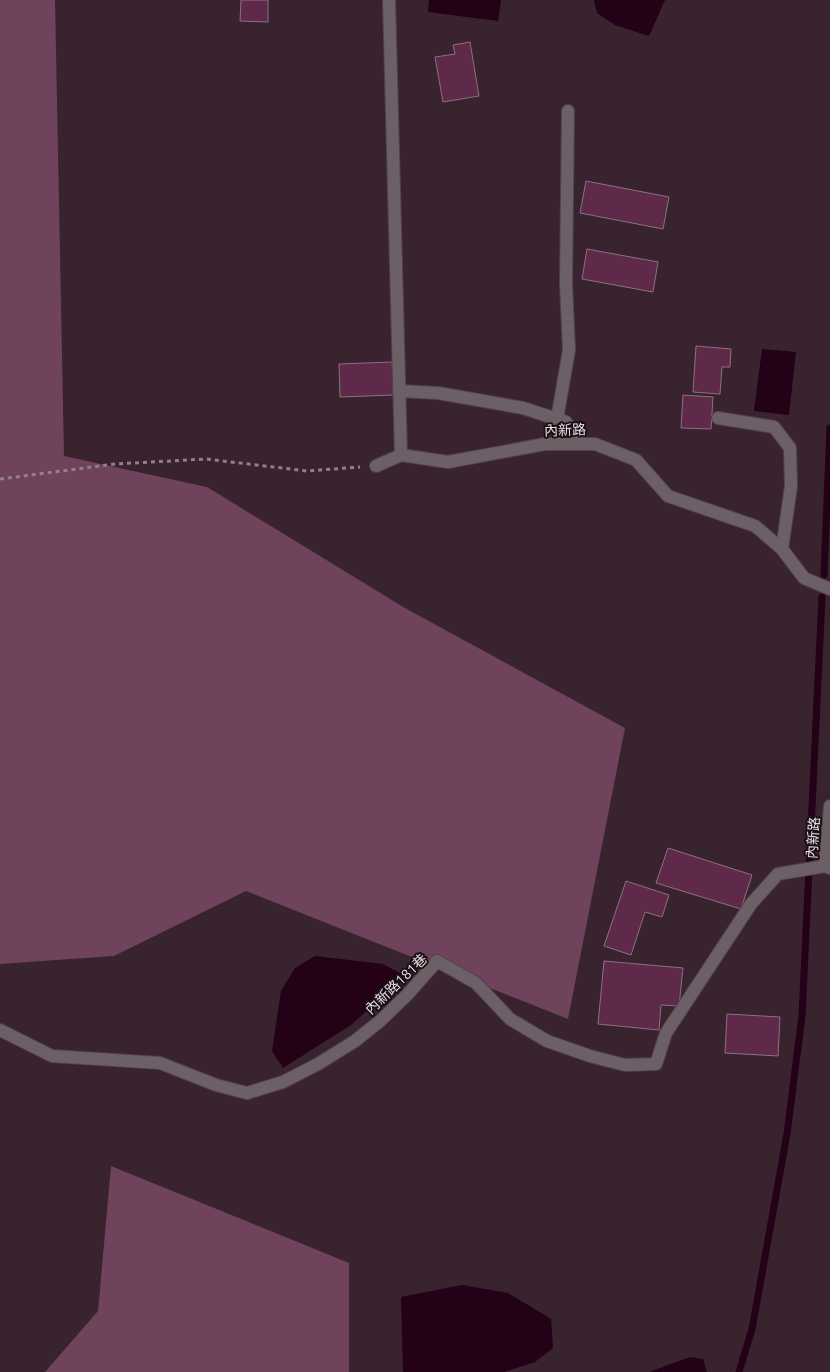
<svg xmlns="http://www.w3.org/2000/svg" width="830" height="1372" viewBox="0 0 830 1372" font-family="Ubuntu,'Noto Sans TC',sans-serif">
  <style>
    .green { fill: #6f435b }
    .water { fill: #230116 }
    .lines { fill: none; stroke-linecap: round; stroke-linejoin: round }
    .stream { stroke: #230116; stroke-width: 7 }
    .building { fill: #5f2a49; stroke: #8b727f }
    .street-casing { stroke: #55414b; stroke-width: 14 }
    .path { stroke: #93818a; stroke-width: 3; stroke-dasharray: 4 4; stroke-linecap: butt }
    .street { stroke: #6c6066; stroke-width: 12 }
    .labels { text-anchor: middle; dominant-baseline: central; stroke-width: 4; stroke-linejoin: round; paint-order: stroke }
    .street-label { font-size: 14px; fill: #ebdde4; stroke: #1a1015 }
  </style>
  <rect width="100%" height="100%" fill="#38232e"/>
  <g class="green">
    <polygon points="0,0 55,0 64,456 207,487 405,608 625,728 568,1019 246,891 114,956 0,964"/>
    <polygon points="111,1166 349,1263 349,1372 45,1372 98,1311"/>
  </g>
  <g class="water">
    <polygon points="429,0 501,0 498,21 428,12"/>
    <polygon points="594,0 665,0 649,36 615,25 597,13"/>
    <polygon points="762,349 796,352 789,415 754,411"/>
    <polygon points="315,956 383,964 405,976 351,1025 283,1068 272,1051 281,991 295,968"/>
    <polygon points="462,1285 508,1293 551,1319 553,1348 535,1362 504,1372 403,1372 401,1297"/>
    <polygon points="690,1357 703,1359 707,1372 649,1372"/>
  </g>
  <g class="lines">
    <g class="stream">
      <polyline points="824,575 830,428"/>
      <polyline points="739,1372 752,1329 787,1134 802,1016 822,597"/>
    </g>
  </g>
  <g class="building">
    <polygon points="241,0 268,0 268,22 240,21"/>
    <polygon points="470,42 479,96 443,102 435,57 455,54 453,45"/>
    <polygon points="586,181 669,197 663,229 580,213"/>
    <polygon points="587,249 658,262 653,292 582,279"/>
    <polygon points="696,346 731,349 730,367 722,367 720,394 693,392"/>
    <polygon points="392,362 394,395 340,397 339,364"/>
    <polygon points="683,395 713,397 711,429 681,428"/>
    <polygon points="668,848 752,875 741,909 656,883"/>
    <polygon points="626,881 669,895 662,917 645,912 631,955 604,946"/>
    <polygon points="604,961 683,968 679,1006 661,1005 659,1030 598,1024"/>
    <polygon points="727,1014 780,1017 778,1056 725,1053"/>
  </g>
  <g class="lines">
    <defs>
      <g id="street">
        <polyline points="389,0 401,455"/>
        <polyline points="399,391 438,393 523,408 566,422 582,444"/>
        <polyline points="718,418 774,427 790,448 791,486 782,549"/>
        <polyline points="557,419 569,350 566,284 568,111"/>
        <polyline points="376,466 401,455 448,462 545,444 595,444 636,460 668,496 755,526 782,549 804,578 830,589"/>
        <polyline points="830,806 825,866 830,868"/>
        <polyline points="0,1030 52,1056 160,1063 216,1085 247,1093 283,1082 318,1064 355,1041 380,1021 407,995 437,961 476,983 510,1019 547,1041 590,1056 625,1065 656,1064 666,1033 751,904 778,874 825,866"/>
      </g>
    </defs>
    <use href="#street" class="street-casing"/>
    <polyline class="path" points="0,479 115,464 206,459 307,471 360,467"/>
    <use href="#street" class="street"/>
  </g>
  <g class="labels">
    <g class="street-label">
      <text transform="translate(565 430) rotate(-2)">內新路</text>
      <text transform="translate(813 838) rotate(-86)">內新路</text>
      <text transform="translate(396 984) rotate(-44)">內新路181巷</text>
    </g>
  </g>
</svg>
